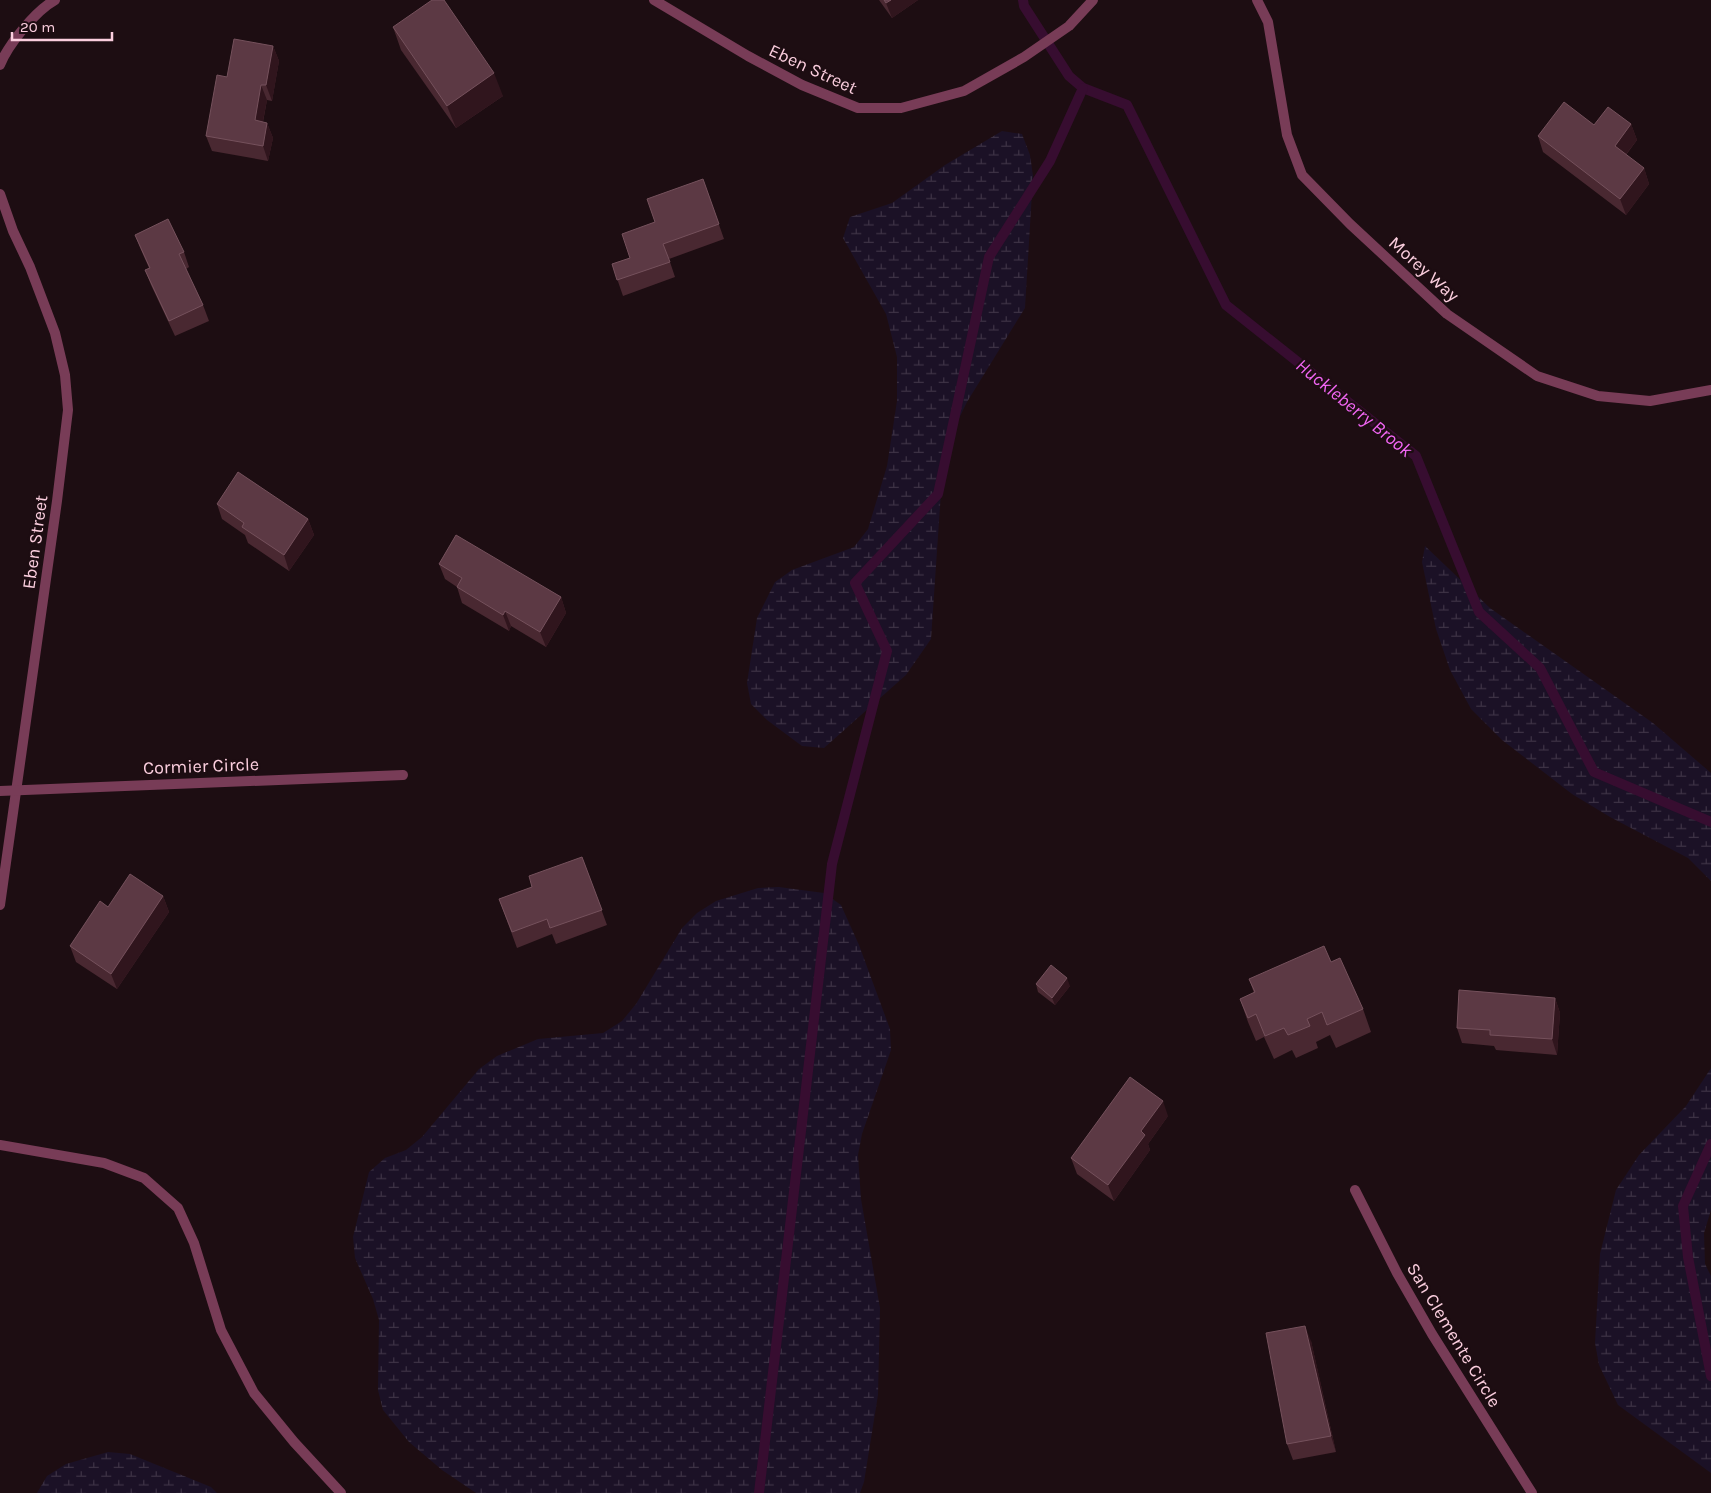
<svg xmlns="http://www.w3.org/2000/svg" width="1711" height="1493" viewBox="0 0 1711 1493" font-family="Karla,sans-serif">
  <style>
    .wetland { fill: url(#wetland-marsh) }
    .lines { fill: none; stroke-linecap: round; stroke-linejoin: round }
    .stream { stroke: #370d30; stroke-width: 10 }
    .street { stroke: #783c57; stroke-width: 10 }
    .wall { fill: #492831 }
    .shaded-wall { fill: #30151d }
    .building { fill: #5c3944; stroke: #75515c }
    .labels { text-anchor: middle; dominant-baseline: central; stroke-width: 4.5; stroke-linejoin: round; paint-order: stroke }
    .street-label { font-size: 18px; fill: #fbcede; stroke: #1d0d12 }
    .water-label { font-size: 19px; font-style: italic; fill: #f065f2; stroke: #1d0d12 }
  </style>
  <defs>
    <pattern id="wetland-marsh" width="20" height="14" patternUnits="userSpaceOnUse" patternTransform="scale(1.25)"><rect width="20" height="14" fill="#1b1126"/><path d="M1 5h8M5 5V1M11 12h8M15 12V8" fill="none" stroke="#3d3245"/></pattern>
  </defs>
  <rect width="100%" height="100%" fill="#1d0d12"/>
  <g class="wetland">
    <polygon points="1002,131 1022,134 1030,155 1033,176 1025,308 967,402 948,441 943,463 931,639 906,675 824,748 802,746 767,720 751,704 747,683 757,618 775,582 792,570 854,547 868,529 887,466 897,401 897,357 886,314 843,238 850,217 892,203 945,165"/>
    <polygon points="1425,546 1490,608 1653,723 1711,773 1711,881 1688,858 1610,817 1572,794 1502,740 1471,709 1450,670 1436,629 1422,562"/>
    <polygon points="779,887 824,893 841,905 859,945 890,1029 891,1050 862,1134 858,1155 861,1199 880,1308 878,1395 864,1482 860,1493 476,1493 442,1470 409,1442 383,1410 378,1390 379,1320 373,1299 355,1258 353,1237 369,1172 385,1158 406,1150 422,1137 479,1069 497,1056 538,1039 603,1033 622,1021 636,1004 682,928 697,913 716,901 758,888"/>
    <polygon points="1711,1068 1711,1210 1704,1233 1705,1264 1711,1276 1711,1473 1618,1405 1599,1365 1595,1343 1600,1254 1616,1190 1639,1155 1686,1106"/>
    <polygon points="108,1452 130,1454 211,1487 217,1493 37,1493 47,1476 66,1464"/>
  </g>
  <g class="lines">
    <g class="stream">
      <polyline points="1023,0 1024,6 1069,76 1083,88 1127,105 1226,305 1416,456 1479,612 1540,668 1594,772 1711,822"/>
      <polyline points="1711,1144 1683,1206 1688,1257 1711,1376"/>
      <polyline points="759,1493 832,864 887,651 855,583 938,494 989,257 1050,161 1083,88"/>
    </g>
    <g class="street">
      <polyline points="654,0 748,56 802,85 858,108 901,108 964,91 1024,57 1069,26 1093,0"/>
      <polyline points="1257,0 1268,22 1287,135 1302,175 1350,224 1447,314 1537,376 1598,396 1650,401 1711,390"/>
      <path d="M0,65C8,45 35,11 55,0"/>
      <polyline points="0,194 13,231 30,267 55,333 65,375 68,410 57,501 0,905"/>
      <polyline points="0,791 403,775"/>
      <polyline points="0,1145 104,1163 144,1178 178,1208 194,1243 221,1330 254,1393 294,1442 341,1493"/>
      <polyline points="1355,1190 1397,1273 1432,1334 1532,1493"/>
    </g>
  </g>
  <g class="wall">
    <polygon points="879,0 918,0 892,18"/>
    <polygon points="393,27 503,96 456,128 401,50"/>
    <polygon points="273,46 279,61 272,101 267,100 263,122 267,123 273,138 268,161 212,151 206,136"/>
    <polygon points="1631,124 1637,140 1626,155 1644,168 1649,184 1626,215 1543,152 1538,136 1594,125"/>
    <polygon points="703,179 724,239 669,259 675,277 623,296 612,264 630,258 655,222"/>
    <polygon points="135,235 184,252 189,267 186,269 203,305 209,321 175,336 151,285 145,270 149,268 141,250"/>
    <polygon points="217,504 308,519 314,535 289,571 248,543 245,535 222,519"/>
    <polygon points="439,564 561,597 566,613 546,647 511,626 509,631 462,603 457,587 445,579"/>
    <polygon points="582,857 607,925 556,944 552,934 517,948 499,899 532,887"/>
    <polygon points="163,896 169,912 117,989 76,962 70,946 108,907"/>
    <polygon points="1331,962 1363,1009 1371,1032 1336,1048 1330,1035 1316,1042 1318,1048 1296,1058 1292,1050 1274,1059 1264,1037 1256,1041 1248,1022 1240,999 1254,993 1249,979"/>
    <polygon points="1036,984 1070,986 1055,1005 1038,992"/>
    <polygon points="1555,998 1560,1013 1557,1055 1496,1050 1494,1046 1462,1043 1457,1028"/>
    <polygon points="1168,1116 1148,1144 1150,1150 1114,1201 1077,1174 1071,1158"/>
    <polygon points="1311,1341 1336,1452 1293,1460 1287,1444"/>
  </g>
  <g class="shaded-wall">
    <polygon points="891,0 918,0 892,18 886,3"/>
    <polygon points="273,46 279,61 272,101 266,85"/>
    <polygon points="494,73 503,96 456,128 447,106"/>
    <polygon points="261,85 267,100 260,136 255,120"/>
    <polygon points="267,123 273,138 268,161 263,146"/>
    <polygon points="1631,124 1637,140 1620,162 1615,146"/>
    <polygon points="1644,168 1649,184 1626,215 1620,199"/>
    <polygon points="308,519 314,535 289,571 284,555"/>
    <polygon points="561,597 566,613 546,647 540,632"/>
    <polygon points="505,611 511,626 509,631 503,615"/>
    <polygon points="163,896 169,912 117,989 111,974"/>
    <polygon points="1067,978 1070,986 1055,1005 1052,998"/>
    <polygon points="1555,998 1560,1013 1557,1055 1552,1039"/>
    <polygon points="1163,1101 1168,1116 1148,1144 1150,1150 1114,1201 1108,1185 1141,1131"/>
    <polygon points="1305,1326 1311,1341 1336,1452 1331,1436"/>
  </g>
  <g class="building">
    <polygon points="432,0 444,0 494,73 447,106 393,27"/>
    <polygon points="884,0 891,0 886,3"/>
    <polygon points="234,39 273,46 266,85 261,85 255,120 267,123 263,146 206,136 217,75 227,77"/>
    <polygon points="1564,102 1594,125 1608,107 1631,124 1615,146 1644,168 1620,199 1538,136"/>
    <polygon points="703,179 719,224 663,244 670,262 617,280 612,264 630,258 622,234 655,222 647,199"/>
    <polygon points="168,219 184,252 179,254 203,305 169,321 145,270 150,268 135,235"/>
    <polygon points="238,472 308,519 284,555 242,527 244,523 217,504"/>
    <polygon points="456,535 561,597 540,632 505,611 503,615 457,587 462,578 439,564"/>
    <polygon points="582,857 602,910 550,928 547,919 512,932 499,899 532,887 529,876"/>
    <polygon points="130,874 163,896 111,974 70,946 100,901 108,907"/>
    <polygon points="1324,946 1331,962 1340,958 1363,1009 1327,1025 1322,1012 1307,1019 1310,1026 1288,1035 1284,1028 1265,1036 1256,1014 1248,1018 1240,999 1255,992 1249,979"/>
    <polygon points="1051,965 1067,978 1052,998 1036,984"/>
    <polygon points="1459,990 1555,998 1552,1039 1490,1035 1490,1030 1457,1028"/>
    <polygon points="1130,1077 1163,1101 1141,1131 1145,1135 1108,1185 1071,1158"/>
    <polygon points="1305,1326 1331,1436 1287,1444 1266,1333"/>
  </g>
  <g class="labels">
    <g class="street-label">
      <text transform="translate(813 69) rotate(25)">Eben Street</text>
      <text transform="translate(1424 269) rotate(42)">Morey Way</text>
      <text transform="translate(35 542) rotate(-82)">Eben Street</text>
      <text transform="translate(201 766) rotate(-2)">Cormier Circle</text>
      <text transform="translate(1454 1335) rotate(59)">San Clemente Circle</text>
    </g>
    <g class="water-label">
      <text transform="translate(1354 408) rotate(39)">Huckleberry Brook</text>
    </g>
  </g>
  <path d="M12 32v8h100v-8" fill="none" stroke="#fbcede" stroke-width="2.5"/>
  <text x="20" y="32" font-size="15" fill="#fbcede" stroke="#1d0d12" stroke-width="4" paint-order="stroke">20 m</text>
</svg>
